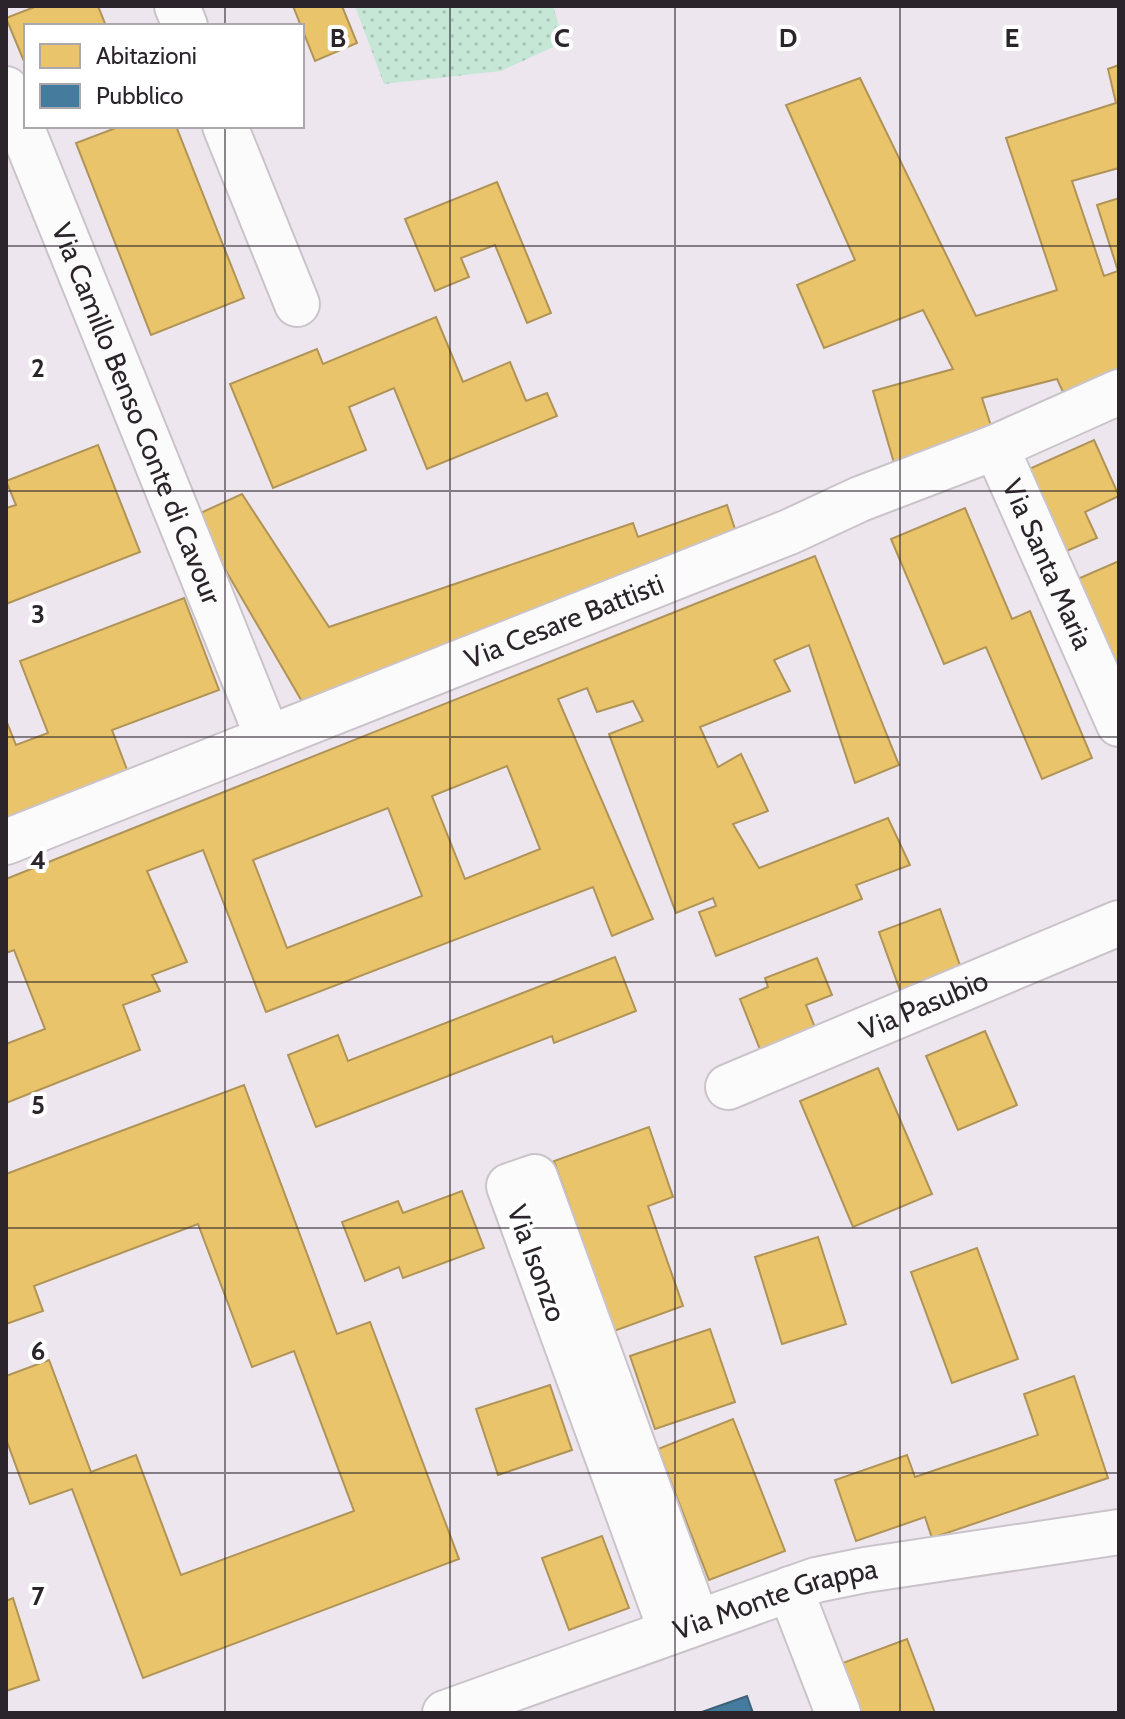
<svg xmlns="http://www.w3.org/2000/svg" width="1125" height="1719" viewBox="0 0 1125 1719" font-family="Cabin,sans-serif">
  <style>
    .park { fill: url(#park-dots) }
    .homes { fill: #e9c46a; stroke: #b09457; stroke-width: 2; fill-rule: evenodd }
    .public { fill: #457b9d; stroke: #3d617b; stroke-width: 2 }
    .lines { fill: none; stroke-linecap: round; stroke-linejoin: round }
    .minor-casing { stroke: #cac4ca; stroke-width: 48 }
    .minor { stroke: #fcfbfc; stroke-width: 44 }
    .grid { fill: none; stroke: #2b252b; stroke-width: 2; stroke-opacity: 0.55 }
    .labels { text-anchor: middle; dominant-baseline: central; stroke-width: 8; stroke-linejoin: round; paint-order: stroke }
    .street-label { font-size: 28px; fill: #2b252b; stroke: #fff }
    .grid-label { font-size: 26px; text-anchor: middle; font-weight: bold; fill: #2b252b; stroke: #fff; stroke-width: 8; stroke-linejoin: round; paint-order: stroke }
  </style>
  <defs>
    <pattern id="park-dots" width="8" height="8" patternUnits="userSpaceOnUse" patternTransform="scale(2)"><rect width="8" height="8" fill="#c6e6d6"/><path d="M2 2h.1M6 6h.1" fill="none" stroke="#aac5b8" stroke-width="1.8" stroke-linecap="round"/></pattern>
  </defs>
  <rect width="100%" height="100%" fill="#eee6ee"/>
  <polygon class="park" points="355,6 553,6 564,42 501,71 384,84"/>
  <g class="homes">
    <polygon points="37,6 98,6 106,26 26,26 26,66 6,18"/>
    <polygon points="293,6 342,6 357,43 315,61"/>
    <polygon points="1119,65 1119,168 1072,181 1104,276 1118,271 1097,205 1119,198 1119,371 1063,392 1057,379 982,398 993,432 894,463 873,391 953,369 923,310 824,348 797,285 855,260 786,105 860,78 976,316 1057,290 1006,138 1116,103 1108,69"/>
    <polygon points="121,126 176,126 244,298 151,335 76,143"/>
    <polygon points="497,182 551,313 527,323 495,245 461,258 469,277 435,291 405,219"/>
    <polygon points="436,317 463,382 510,362 526,401 547,393 557,416 427,469 394,388 349,407 366,450 273,488 230,384 317,349 323,364"/>
    <polygon points="1094,440 1119,496 1085,512 1097,538 1055,556 1018,474"/>
    <polygon points="98,445 140,552 6,604 6,508 16,505 6,481"/>
    <polygon points="242,494 329,627 633,523 638,537 727,505 739,541 307,710 194,516"/>
    <polygon points="965,508 1012,619 1030,611 1092,758 1042,779 986,647 944,664 891,539"/>
    <path d="M815,556L899,765L855,783L809,645L774,660L790,691L700,727L718,767L741,754L768,811L733,824L759,868L888,818L910,865L856,885L862,899L716,956L699,912L716,906L713,898L676,913L609,734L643,721L633,701L597,712L587,688L558,699L653,919L612,936L593,887L266,1012L203,850L147,871L187,962L152,975L160,991L123,1005L140,1050L6,1103V1044L45,1029L14,950L6,953V879ZM507,766L540,849L465,879L432,796ZM388,808L422,896L287,948L253,860Z"/>
    <polygon points="1119,561 1119,664 1110,668 1073,581"/>
    <polygon points="184,598 219,690 112,730 129,775 6,822 6,720 16,745 48,733 20,661"/>
    <polygon points="940,909 963,974 902,996 879,932"/>
    <polygon points="615,957 636,1011 554,1043 552,1036 316,1127 288,1055 338,1035 348,1061"/>
    <polygon points="817,958 832,995 806,1005 818,1035 763,1057 740,999 768,987 765,978"/>
    <polygon points="985,1031 1017,1105 958,1130 926,1056"/>
    <polygon points="878,1068 932,1194 853,1227 800,1101"/>
    <polygon points="244,1085 337,1334 370,1322 459,1559 143,1678 72,1489 30,1504 6,1439 6,1376 49,1360 91,1472 136,1455 181,1575 354,1511 294,1351 252,1367 198,1224 34,1286 43,1311 6,1324 6,1174"/>
    <polygon points="649,1127 673,1197 648,1206 683,1306 614,1331 554,1161"/>
    <polygon points="462,1191 484,1248 403,1278 399,1267 365,1281 342,1222 398,1201 403,1213"/>
    <polygon points="818,1237 846,1324 782,1344 755,1257"/>
    <polygon points="977,1248 1018,1359 952,1383 911,1272"/>
    <polygon points="710,1329 735,1402 655,1429 630,1356"/>
    <polygon points="1074,1376 1108,1478 932,1538 925,1517 856,1541 835,1480 907,1455 915,1477 1038,1435 1024,1394"/>
    <polygon points="550,1385 572,1450 498,1475 476,1409"/>
    <polygon points="733,1419 785,1551 709,1580 658,1449"/>
    <polygon points="602,1536 629,1608 569,1630 542,1558"/>
    <polygon points="13,1598 39,1680 6,1691 6,1601"/>
    <polygon points="907,1639 935,1713 858,1713 840,1664"/>
  </g>
  <polygon class="public" points="747,1696 753,1713 699,1713"/>
  <g class="lines">
    <defs>
      <g id="minor">
        <polyline points="177,6 185,26"/>
        <path id="s1" d="M6,89L268,738"/>
        <polyline points="225,126 297,304"/>
        <path id="s2" d="M996,447L1119,724"/>
        <path id="s3" d="M6,842L789,532L860,499L996,447L1119,392"/>
        <path id="s4" d="M728,1087L1119,923"/>
        <polyline points="790,1589 838,1713"/>
        <polyline points="671,1631 509,1186 535,1177 697,1622"/>
        <path id="s5" d="M445,1713L816,1580L865,1570L1119,1532"/>
      </g>
    </defs>
    <use href="#minor" class="minor-casing"/>
    <use href="#minor" class="minor"/>
  </g>
  <path class="grid" d="M225,6V26M450,6V1713M675,6V1713M900,6V1713M225,126V1713M6,246H1119M6,491H1119M6,737H1119M6,982H1119M6,1228H1119M6,1473H1119"/>
  <g class="labels">
    <g class="street-label">
      <text stroke="none"><textPath href="#s1" startOffset="350">Via Camillo Benso Conte di Cavour</textPath></text>
      <text stroke="none"><textPath href="#s2" startOffset="128">Via Santa Maria</textPath></text>
      <text stroke="none"><textPath href="#s3" startOffset="600">Via Cesare Battisti</textPath></text>
      <text stroke="none"><textPath href="#s4" startOffset="212">Via Pasubio</textPath></text>
      <text transform="translate(537 1263) rotate(70)">Via Isonzo</text>
      <text stroke="none"><textPath href="#s5" startOffset="350">Via Monte Grappa</textPath></text>
    </g>
  </g>
  <g class="grid-label">
    <text x="338" y="47">B</text>
    <text x="562" y="47">C</text>
    <text x="788" y="47">D</text>
    <text x="1012" y="47">E</text>
    <text x="38" y="377">2</text>
    <text x="38" y="623">3</text>
    <text x="38" y="869">4</text>
    <text x="38" y="1114">5</text>
    <text x="38" y="1360">6</text>
    <text x="38" y="1605">7</text>
  </g>
  <rect width="1125" height="1719" fill="none" stroke="#2b252b" stroke-width="16"/>
  <rect x="24" y="24" width="280" height="104" fill="#ffffff" stroke="#aaa8aa" stroke-width="2"/>
  <rect x="40" y="44" width="40" height="24" fill="#e9c46a" stroke="#aaa8aa" stroke-width="2"/>
  <text x="96" y="64" font-size="24" fill="#2b252b">Abitazioni</text>
  <rect x="40" y="84" width="40" height="24" fill="#457b9d" stroke="#aaa8aa" stroke-width="2"/>
  <text x="96" y="104" font-size="24" fill="#2b252b">Pubblico</text>
</svg>
